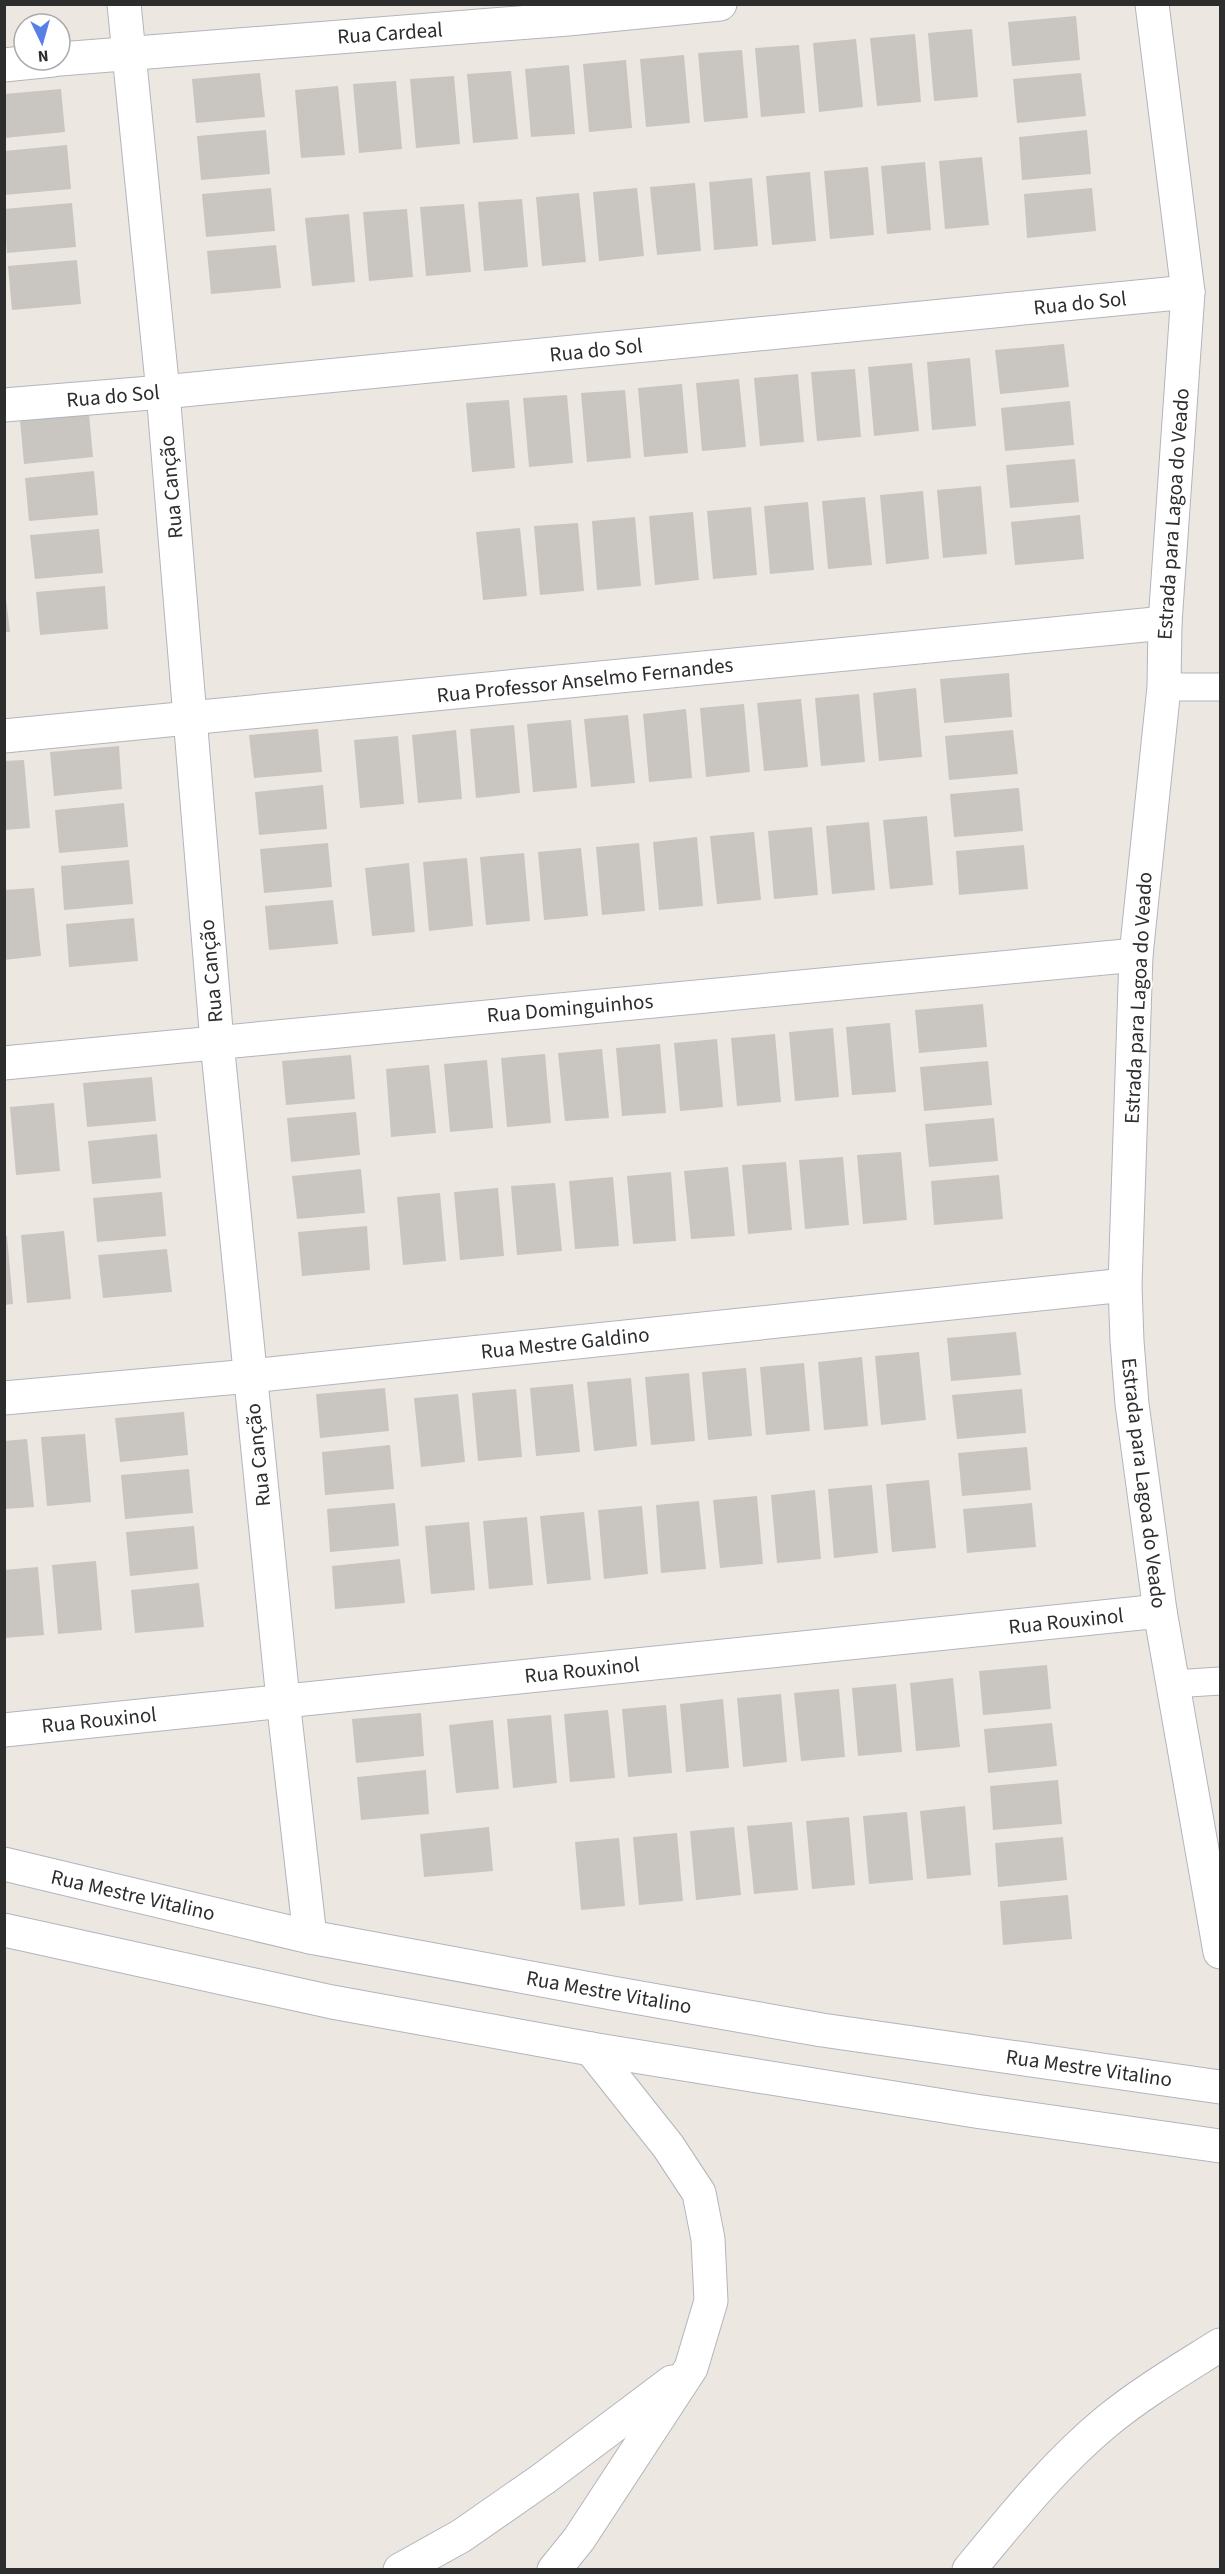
<svg xmlns="http://www.w3.org/2000/svg" width="1225" height="2574" viewBox="0 0 1225 2574" font-family="'Source Sans 3',sans-serif">
  <style>
    .building { fill: #c9c5c0 }
    .lines { fill: none; stroke-linecap: round; stroke-linejoin: round }
    .lane-casing { stroke: #b2b5bb; stroke-width: 29 }
    .street-casing { stroke: #b2b5bb; stroke-width: 35 }
    .secondary-casing { stroke: #b2b5bb; stroke-width: 35 }
    .lane { stroke: #fff; stroke-width: 27 }
    .street { stroke: #fff; stroke-width: 33 }
    .secondary { stroke: #fff; stroke-width: 33 }
    .labels { text-anchor: middle; dominant-baseline: central; stroke-width: 4.5; stroke-linejoin: round; paint-order: stroke }
    .street-label { font-size: 21px; fill: #2d2d2d; stroke: #fff }
  </style>
  <rect width="100%" height="100%" fill="#ede7e2"/>
  <g class="building">
    <polygon points="1076,16 1080,60 1012,66 1008,22"/>
    <polygon points="972,29 978,97 934,101 928,33"/>
    <polygon points="915,34 921,102 877,106 870,38"/>
    <polygon points="856,39 863,107 819,112 813,43"/>
    <polygon points="799,45 805,113 761,117 755,48"/>
    <polygon points="742,50 748,118 704,122 698,53"/>
    <polygon points="684,55 690,123 646,127 640,59"/>
    <polygon points="626,60 632,128 589,132 583,64"/>
    <polygon points="569,65 575,134 531,137 525,69"/>
    <polygon points="511,71 518,139 473,143 467,74"/>
    <polygon points="260,73 265,117 196,123 192,79"/>
    <polygon points="1081,73 1086,116 1017,123 1013,79"/>
    <polygon points="454,76 460,144 416,148 410,79"/>
    <polygon points="396,81 402,149 359,153 353,84"/>
    <polygon points="338,86 345,155 301,158 295,90"/>
    <polygon points="61,89 65,132 4,138 4,94"/>
    <polygon points="266,130 270,174 201,180 197,136"/>
    <polygon points="1087,130 1091,174 1022,180 1019,137"/>
    <polygon points="67,145 71,189 4,195 4,151"/>
    <polygon points="982,157 989,225 945,229 939,161"/>
    <polygon points="925,162 931,230 887,234 881,166"/>
    <polygon points="868,167 874,235 830,239 824,171"/>
    <polygon points="810,172 816,241 772,245 766,176"/>
    <polygon points="752,178 758,246 714,250 709,182"/>
    <polygon points="695,183 701,251 657,255 650,187"/>
    <polygon points="271,188 275,231 206,237 202,194"/>
    <polygon points="637,188 644,256 599,261 593,192"/>
    <polygon points="1092,188 1096,231 1027,238 1024,194"/>
    <polygon points="579,193 586,262 542,266 536,197"/>
    <polygon points="522,199 528,267 484,271 478,202"/>
    <polygon points="72,203 76,247 7,253 4,209"/>
    <polygon points="464,204 471,272 426,276 420,207"/>
    <polygon points="407,209 413,277 369,281 363,212"/>
    <polygon points="349,214 355,282 312,286 305,218"/>
    <polygon points="276,245 281,288 211,294 207,251"/>
    <polygon points="77,260 81,304 12,310 8,266"/>
    <polygon points="1064,344 1069,387 1000,394 995,350"/>
    <polygon points="970,358 976,426 932,430 927,362"/>
    <polygon points="912,363 919,431 874,436 868,367"/>
    <polygon points="855,369 861,437 817,441 811,372"/>
    <polygon points="798,374 804,442 760,446 754,378"/>
    <polygon points="739,379 746,447 702,451 696,383"/>
    <polygon points="682,384 688,453 644,457 638,388"/>
    <polygon points="625,390 631,458 587,462 581,393"/>
    <polygon points="567,395 573,463 529,467 523,398"/>
    <polygon points="509,400 515,468 472,472 466,403"/>
    <polygon points="1070,401 1074,445 1005,451 1001,408"/>
    <polygon points="89,414 93,457 24,464 20,420"/>
    <polygon points="1075,459 1079,502 1010,508 1006,465"/>
    <polygon points="94,471 98,515 29,521 25,478"/>
    <polygon points="981,486 987,554 943,558 937,490"/>
    <polygon points="923,491 929,559 886,564 880,495"/>
    <polygon points="865,497 872,565 828,569 822,501"/>
    <polygon points="808,502 814,570 770,574 764,506"/>
    <polygon points="751,507 757,575 713,579 707,511"/>
    <polygon points="693,512 699,580 655,585 649,516"/>
    <polygon points="1080,515 1084,559 1015,565 1011,522"/>
    <polygon points="635,517 641,586 597,590 592,521"/>
    <polygon points="578,523 584,591 540,595 534,526"/>
    <polygon points="520,528 527,596 483,600 476,532"/>
    <polygon points="99,529 103,573 35,579 30,535"/>
    <polygon points="4,583 10,632 4,632"/>
    <polygon points="105,586 108,629 40,635 36,592"/>
    <polygon points="1009,673 1012,717 944,723 940,679"/>
    <polygon points="916,688 922,757 879,761 873,693"/>
    <polygon points="859,694 865,762 821,766 815,698"/>
    <polygon points="801,699 808,767 764,771 757,703"/>
    <polygon points="744,704 750,772 706,777 700,708"/>
    <polygon points="686,709 692,778 649,782 643,714"/>
    <polygon points="628,715 635,783 591,787 584,719"/>
    <polygon points="571,720 577,788 533,792 527,724"/>
    <polygon points="514,725 520,793 476,798 470,729"/>
    <polygon points="318,729 322,772 254,778 249,735"/>
    <polygon points="456,730 462,799 418,803 412,735"/>
    <polygon points="1013,730 1018,774 949,780 945,736"/>
    <polygon points="398,736 404,804 360,808 354,740"/>
    <polygon points="119,746 122,789 54,796 50,752"/>
    <polygon points="24,760 30,828 4,830 4,761"/>
    <polygon points="323,785 327,829 259,835 255,792"/>
    <polygon points="1019,788 1023,831 954,837 950,794"/>
    <polygon points="124,803 128,847 59,853 55,810"/>
    <polygon points="927,816 933,885 890,889 883,820"/>
    <polygon points="869,822 875,890 832,894 826,826"/>
    <polygon points="812,827 818,895 774,899 768,831"/>
    <polygon points="754,832 761,900 717,904 710,836"/>
    <polygon points="697,837 703,906 659,910 653,842"/>
    <polygon points="328,843 332,887 264,893 260,849"/>
    <polygon points="639,843 645,911 602,915 596,847"/>
    <polygon points="1024,845 1028,889 959,895 956,851"/>
    <polygon points="581,848 588,916 544,920 538,852"/>
    <polygon points="524,853 530,921 486,925 480,857"/>
    <polygon points="467,858 473,926 429,931 423,862"/>
    <polygon points="129,860 133,904 64,910 61,866"/>
    <polygon points="409,863 415,932 372,936 365,868"/>
    <polygon points="34,888 41,956 4,960 4,890"/>
    <polygon points="333,900 338,944 269,950 265,906"/>
    <polygon points="134,918 138,961 69,967 66,924"/>
    <polygon points="983,1004 987,1047 919,1053 915,1010"/>
    <polygon points="890,1023 896,1092 852,1095 846,1027"/>
    <polygon points="833,1028 839,1097 795,1101 789,1032"/>
    <polygon points="775,1034 781,1102 737,1106 731,1038"/>
    <polygon points="717,1039 723,1107 680,1111 674,1043"/>
    <polygon points="660,1044 666,1113 622,1116 616,1048"/>
    <polygon points="602,1049 609,1118 565,1121 558,1053"/>
    <polygon points="545,1054 551,1123 507,1127 501,1058"/>
    <polygon points="351,1055 355,1099 286,1105 282,1061"/>
    <polygon points="487,1060 493,1128 450,1132 444,1064"/>
    <polygon points="988,1061 992,1105 924,1111 920,1067"/>
    <polygon points="429,1065 436,1133 391,1137 386,1069"/>
    <polygon points="152,1077 156,1121 87,1127 83,1083"/>
    <polygon points="54,1103 60,1171 16,1175 10,1107"/>
    <polygon points="356,1112 360,1155 291,1162 287,1118"/>
    <polygon points="994,1118 998,1161 929,1167 925,1124"/>
    <polygon points="157,1134 161,1178 92,1184 88,1141"/>
    <polygon points="901,1152 907,1220 863,1224 857,1155"/>
    <polygon points="843,1157 849,1225 805,1229 799,1160"/>
    <polygon points="786,1162 792,1230 748,1234 742,1165"/>
    <polygon points="728,1167 735,1236 691,1239 684,1171"/>
    <polygon points="361,1169 365,1213 297,1219 292,1176"/>
    <polygon points="671,1172 676,1241 633,1244 627,1176"/>
    <polygon points="999,1175 1003,1219 934,1225 931,1181"/>
    <polygon points="613,1177 619,1246 575,1249 569,1181"/>
    <polygon points="555,1183 562,1251 517,1255 511,1186"/>
    <polygon points="498,1188 504,1256 460,1260 454,1192"/>
    <polygon points="162,1192 166,1236 97,1242 93,1198"/>
    <polygon points="440,1193 446,1261 403,1265 397,1197"/>
    <polygon points="367,1226 370,1270 302,1276 298,1232"/>
    <polygon points="64,1231 71,1299 27,1303 21,1235"/>
    <polygon points="4,1236 7,1236 13,1304 4,1305"/>
    <polygon points="167,1249 172,1292 103,1298 98,1255"/>
    <polygon points="1016,1332 1021,1375 951,1381 947,1338"/>
    <polygon points="919,1352 926,1420 881,1425 875,1356"/>
    <polygon points="862,1357 868,1426 824,1430 818,1362"/>
    <polygon points="804,1363 810,1431 766,1435 760,1367"/>
    <polygon points="746,1368 752,1436 708,1440 702,1372"/>
    <polygon points="689,1373 695,1441 651,1445 645,1377"/>
    <polygon points="631,1378 637,1446 594,1451 587,1382"/>
    <polygon points="573,1384 580,1452 536,1456 530,1388"/>
    <polygon points="385,1388 389,1431 320,1438 316,1394"/>
    <polygon points="516,1389 522,1457 478,1461 472,1393"/>
    <polygon points="1022,1389 1026,1433 957,1439 952,1395"/>
    <polygon points="458,1394 465,1462 421,1467 414,1398"/>
    <polygon points="184,1412 188,1455 120,1462 115,1418"/>
    <polygon points="85,1434 91,1502 47,1506 41,1437"/>
    <polygon points="27,1439 34,1507 4,1509 4,1441"/>
    <polygon points="390,1445 394,1489 325,1495 322,1452"/>
    <polygon points="1027,1447 1031,1490 962,1496 958,1453"/>
    <polygon points="189,1469 193,1513 125,1519 121,1475"/>
    <polygon points="929,1480 936,1548 892,1552 886,1484"/>
    <polygon points="872,1485 878,1553 834,1558 828,1489"/>
    <polygon points="815,1490 821,1559 777,1563 771,1495"/>
    <polygon points="757,1496 763,1564 720,1568 713,1500"/>
    <polygon points="699,1501 706,1569 661,1573 656,1505"/>
    <polygon points="395,1503 399,1546 330,1552 327,1509"/>
    <polygon points="1032,1503 1036,1547 967,1553 963,1509"/>
    <polygon points="642,1506 648,1574 604,1579 598,1510"/>
    <polygon points="584,1512 591,1580 547,1584 540,1516"/>
    <polygon points="527,1517 533,1585 489,1589 483,1521"/>
    <polygon points="469,1522 475,1590 431,1594 425,1526"/>
    <polygon points="194,1526 198,1569 130,1576 126,1532"/>
    <polygon points="400,1559 405,1603 335,1609 332,1566"/>
    <polygon points="96,1561 102,1630 58,1634 52,1565"/>
    <polygon points="38,1567 44,1635 4,1638 4,1570"/>
    <polygon points="199,1583 204,1627 135,1633 131,1590"/>
    <polygon points="1047,1665 1051,1709 983,1715 979,1671"/>
    <polygon points="953,1678 960,1747 916,1751 910,1683"/>
    <polygon points="896,1684 902,1752 858,1756 852,1688"/>
    <polygon points="839,1689 845,1757 801,1761 794,1693"/>
    <polygon points="781,1694 787,1762 743,1767 737,1698"/>
    <polygon points="723,1699 729,1768 686,1772 680,1704"/>
    <polygon points="666,1705 672,1773 628,1777 622,1709"/>
    <polygon points="608,1710 615,1778 570,1782 564,1714"/>
    <polygon points="421,1713 424,1756 356,1763 352,1719"/>
    <polygon points="551,1715 557,1783 513,1788 507,1719"/>
    <polygon points="493,1720 499,1789 456,1793 449,1725"/>
    <polygon points="1052,1723 1057,1766 988,1773 984,1729"/>
    <polygon points="426,1770 429,1814 361,1820 357,1777"/>
    <polygon points="1058,1780 1062,1824 993,1830 990,1786"/>
    <polygon points="965,1806 971,1875 927,1879 920,1811"/>
    <polygon points="907,1812 913,1880 869,1884 863,1816"/>
    <polygon points="849,1817 855,1885 812,1889 806,1821"/>
    <polygon points="792,1822 798,1890 754,1894 747,1826"/>
    <polygon points="489,1827 493,1871 424,1877 420,1834"/>
    <polygon points="734,1827 741,1895 696,1900 690,1831"/>
    <polygon points="677,1833 683,1901 639,1905 633,1837"/>
    <polygon points="1063,1837 1067,1880 998,1887 995,1843"/>
    <polygon points="619,1838 625,1906 581,1910 575,1842"/>
    <polygon points="1068,1895 1072,1939 1003,1945 1000,1901"/>
  </g>
  <g class="lines">
    <defs>
      <g id="lane">
        <polyline points="1164,687 1220,687"/>
        <polyline points="1173,1684 1220,1681"/>
      </g>
      <g id="street">
        <polyline points="124,4 163,392 217,1042 283,1700 310,1937"/>
        <polyline points="1152,4 1188,292 1165,623 1164,687 1136,955 1125,1285 1127,1341 1132,1404 1160,1611 1220,1952"/>
        <polyline points="60,59 568,19 720,4"/>
        <polyline points="4,65 53,60"/>
        <polyline points="4,405 163,392 1188,292"/>
        <polyline points="4,736 1165,623"/>
        <polyline points="4,1063 1136,955"/>
        <polyline points="4,1398 250,1376 1125,1285"/>
        <polyline points="4,1730 1160,1611"/>
        <polyline points="400,2570 461,2536 543,2479 672,2382"/>
        <polyline points="554,2570 579,2539 691,2368 711,2301 708,2239 699,2193 668,2146 591,2049"/>
        <path d="M969,2570C1012,2518 1054,2465 1106,2422C1141,2393 1182,2369 1220,2345"/>
      </g>
      <g id="secondary">
        <polyline points="4,1864 310,1937 612,1993 822,2030 1220,2087"/>
        <polyline points="4,1930 332,2002 591,2049 975,2111 1220,2146"/>
      </g>
    </defs>
    <use href="#lane" class="lane-casing"/>
    <use href="#street" class="street-casing"/>
    <use href="#secondary" class="secondary-casing"/>
    <use href="#lane" class="lane"/>
    <use href="#street" class="street"/>
    <use href="#secondary" class="secondary"/>
  </g>
  <g class="labels">
    <g class="street-label">
      <text transform="translate(390 33) rotate(-4)">Rua Cardeal</text>
      <text transform="translate(1080 303) rotate(-6)">Rua do Sol</text>
      <text transform="translate(596 350) rotate(-6)">Rua do Sol</text>
      <text transform="translate(113 396) rotate(-5)">Rua do Sol</text>
      <text transform="translate(171 487) rotate(-95)">Rua Canção</text>
      <text transform="translate(1173 514) rotate(-86)">Estrada para Lagoa do Veado</text>
      <text transform="translate(585 680) rotate(-6)">Rua Professor Anselmo Fernandes</text>
      <text transform="translate(211 971) rotate(-95)">Rua Canção</text>
      <text transform="translate(1138 998) rotate(-87)">Estrada para Lagoa do Veado</text>
      <text transform="translate(570 1008) rotate(-5)">Rua Dominguinhos</text>
      <text transform="translate(565 1343) rotate(-6)">Rua Mestre Galdino</text>
      <text transform="translate(258 1455) rotate(-96)">Rua Canção</text>
      <text transform="translate(1144 1483) rotate(83)">Estrada para Lagoa do Veado</text>
      <text transform="translate(1066 1621) rotate(-6)">Rua Rouxinol</text>
      <text transform="translate(582 1670) rotate(-6)">Rua Rouxinol</text>
      <text transform="translate(99 1720) rotate(-6)">Rua Rouxinol</text>
      <text transform="translate(133 1895) rotate(13)">Rua Mestre Vitalino</text>
      <text transform="translate(609 1992) rotate(10)">Rua Mestre Vitalino</text>
      <text transform="translate(1089 2068) rotate(8)">Rua Mestre Vitalino</text>
    </g>
  </g>
  <rect width="1225" height="2574" fill="none" stroke="#2d2d2d" stroke-width="12"/>
  <g transform="translate(42 42) rotate(175)"><circle r="28" fill="#ffffff" stroke="#ababab" stroke-width="1.5"/>
  <path d="M0-4.5L10 22L0 15L-10 22Z" fill="#577fe5"/>
  <text y="-9" font-size="16" font-weight="bold" text-anchor="middle" fill="#2d2d2d">N</text>
  </g>
</svg>
